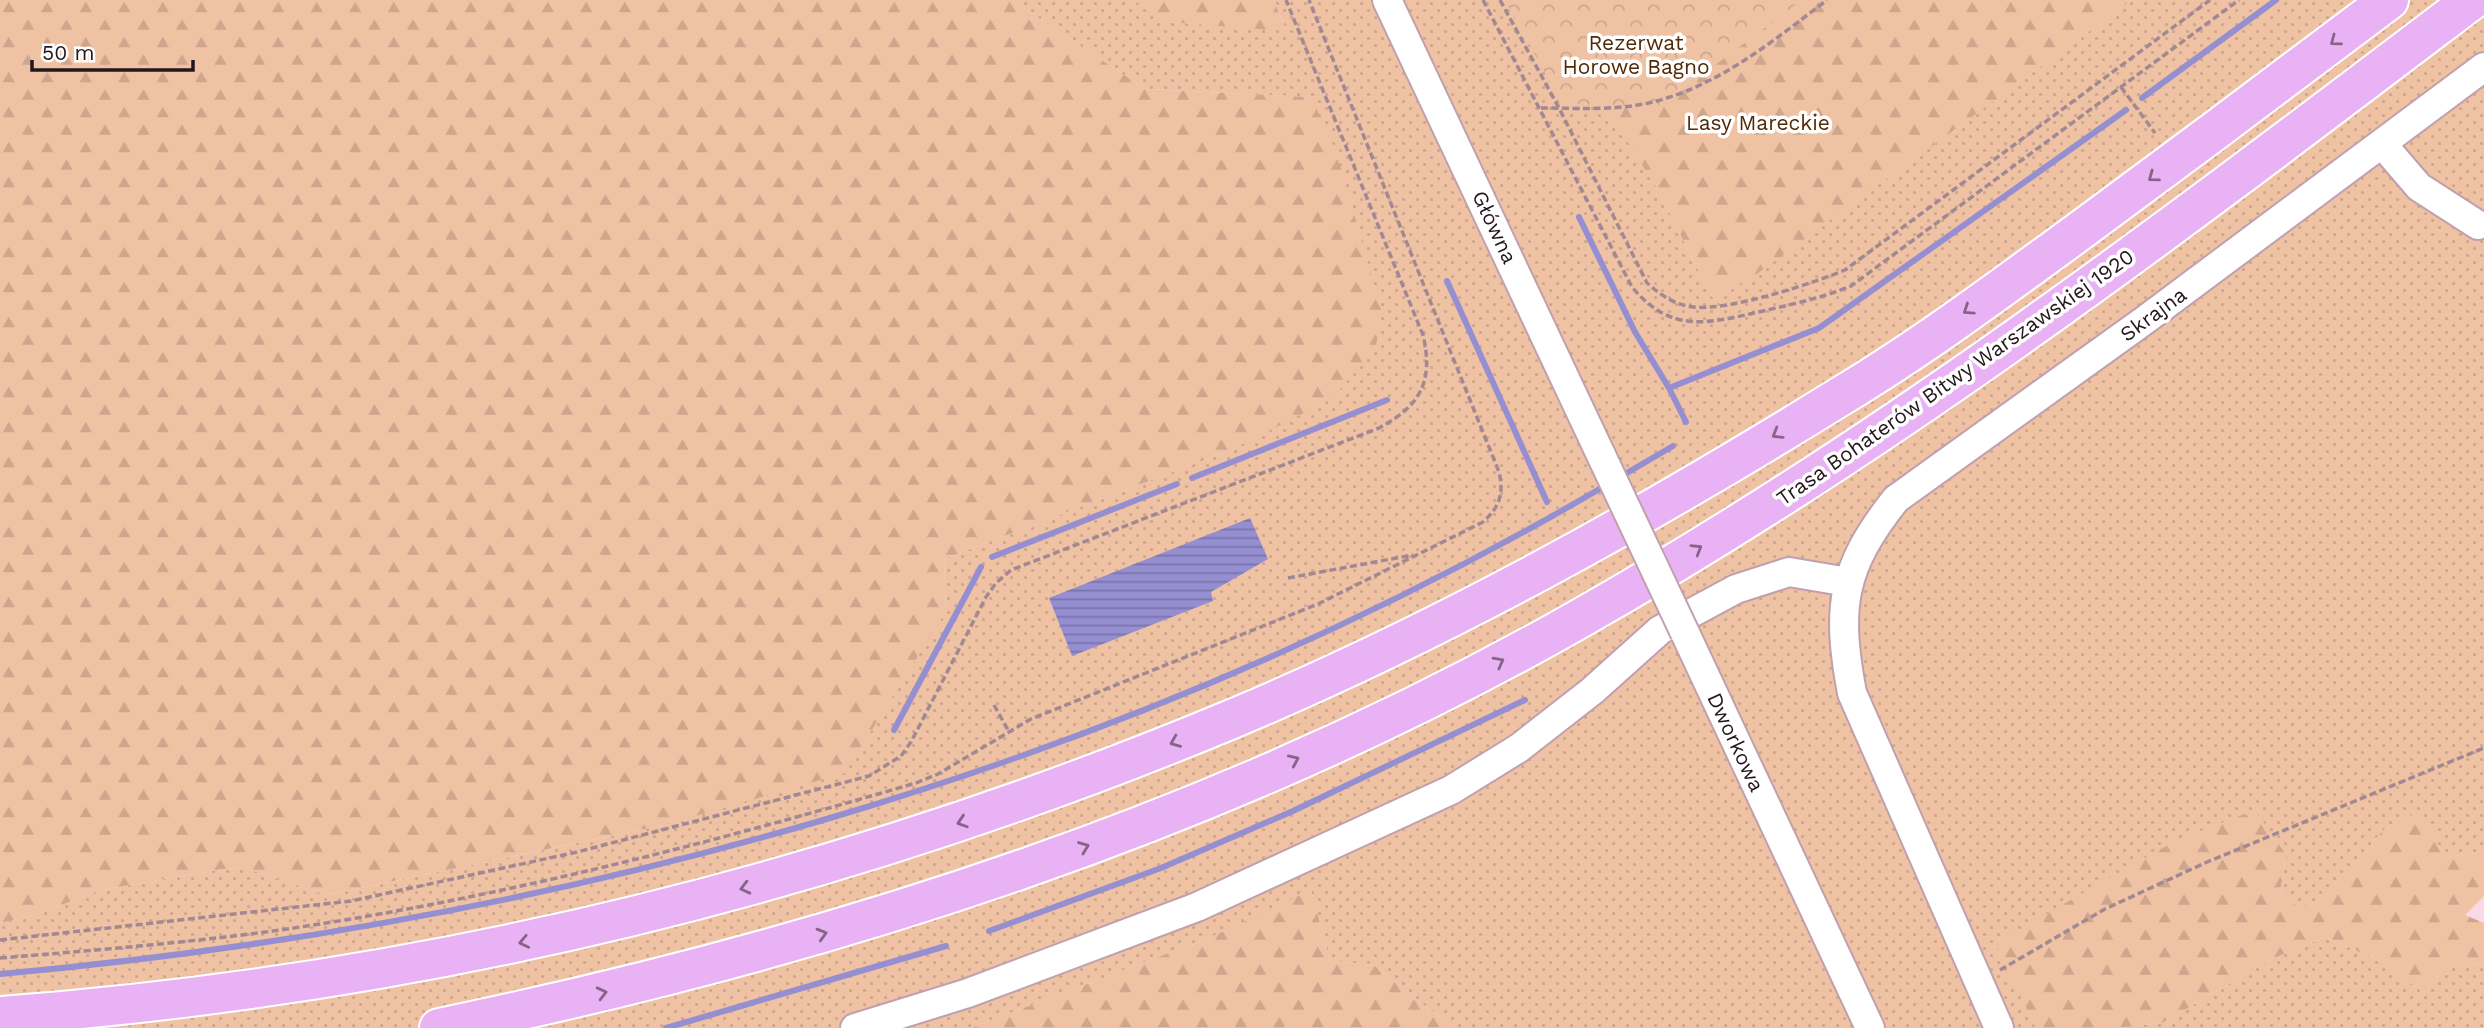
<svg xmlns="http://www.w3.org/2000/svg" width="2484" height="1028" viewBox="0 0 2484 1028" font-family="'Work Sans',sans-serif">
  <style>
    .grass { fill: url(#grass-dots); fill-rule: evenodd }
    .forest { fill: url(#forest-firs) }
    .park { fill: url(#park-crowns) }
    .water { fill: url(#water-rules) }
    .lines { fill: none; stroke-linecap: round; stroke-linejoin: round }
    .stream { stroke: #958fd1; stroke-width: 6 }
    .minor-casing { stroke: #c1a0ad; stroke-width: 32 }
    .highway-casing { stroke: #fff; stroke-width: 42 }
    .path { stroke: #a18892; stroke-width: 3.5; stroke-dasharray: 7 3.5; stroke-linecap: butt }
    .minor { stroke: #fff; stroke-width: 28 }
    .highway { stroke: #e8b2f5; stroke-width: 38 }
    .minor-bridge-casing { stroke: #c1a0ad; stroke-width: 32; stroke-linecap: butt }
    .minor-bridge { stroke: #fff; stroke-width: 28 }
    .oneway { stroke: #866488 }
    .labels { text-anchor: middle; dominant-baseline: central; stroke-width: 7; stroke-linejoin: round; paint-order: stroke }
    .park-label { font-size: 21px; fill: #522905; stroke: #fff }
    .street-label { font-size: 21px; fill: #23171c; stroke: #fff }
  </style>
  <defs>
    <pattern id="grass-dots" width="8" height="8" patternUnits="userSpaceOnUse" patternTransform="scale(1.75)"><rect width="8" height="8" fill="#efc2a4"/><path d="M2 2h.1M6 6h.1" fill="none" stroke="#cda68d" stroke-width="1.8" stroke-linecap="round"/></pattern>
    <pattern id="forest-firs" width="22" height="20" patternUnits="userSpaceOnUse" patternTransform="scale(1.75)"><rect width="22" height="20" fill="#efc2a4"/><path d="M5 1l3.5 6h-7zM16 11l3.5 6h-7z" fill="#cda68d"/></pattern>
    <pattern id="park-crowns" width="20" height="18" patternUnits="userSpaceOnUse" patternTransform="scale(1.75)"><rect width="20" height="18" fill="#efc2a4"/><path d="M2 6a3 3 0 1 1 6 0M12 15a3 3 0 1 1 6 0" fill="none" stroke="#cda68d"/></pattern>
    <pattern id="water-rules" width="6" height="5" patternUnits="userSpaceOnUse" patternTransform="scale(1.75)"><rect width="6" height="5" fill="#958fd1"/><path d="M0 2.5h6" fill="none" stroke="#7974a9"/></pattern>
  </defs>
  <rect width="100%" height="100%" fill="#fbd8e6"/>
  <g class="grass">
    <path d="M1012,0H1134L1168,22L1286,30L1274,0H1539L2007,91L2132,0H2484V848L2477,853L2444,857L2421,811L2382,831L2337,889L2301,909L2280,892L2286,855L1996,943L2036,1028H1453L1373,965L1330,961L1311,891L1209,938L970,1028H0V923L32,916L101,890L222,869L245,868L327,895L664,825L946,611L944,559L1233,449L1311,97L1145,89ZM1659,192L1743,284L1712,297Z"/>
    <polygon points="2325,937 2385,963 2425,994 2448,963 2484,965 2484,1028 2116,1028 2162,1023 2272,959"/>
  </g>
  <g class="forest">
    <polygon points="0,0 1012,0 1145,89 1311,97 1336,151 1381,309 1376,346 1333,398 1233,449 944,559 946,611 845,773 664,825 326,895 245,868 222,869 101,890 32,916 0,923"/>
    <polygon points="1134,0 1274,0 1286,31 1168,22"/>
    <polygon points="1539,0 2132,0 1743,284 1712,297 1659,192"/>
    <polygon points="2255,810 2286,855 2280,892 2301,909 2337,889 2382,831 2421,810 2444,857 2477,853 2484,848 2484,896 2465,915 2484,923 2484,965 2448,963 2425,994 2385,963 2325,937 2272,959 2162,1023 2116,1028 2036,1028 1995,943 2175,841"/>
    <polygon points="1311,890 1330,961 1373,965 1453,1028 970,1028 1209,938"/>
  </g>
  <polygon class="park" points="1505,0 1802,0 1654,111 1561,102"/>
  <polygon class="water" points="1250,518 1268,559 1211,592 1213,601 1072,656 1049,598"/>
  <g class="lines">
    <g class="stream">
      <polyline points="2142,98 2276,0"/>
      <polyline points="1579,217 1635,332 1669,388"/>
      <polyline points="1447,281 1547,502"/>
      <polyline points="1686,422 1669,388 1819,328 2126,110"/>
      <polyline points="1620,477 1673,446"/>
      <polyline points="1192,478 1387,400"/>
      <polyline points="992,557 1177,484"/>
      <polyline points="894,730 981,567"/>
      <polyline points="989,931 1161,868 1293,811 1525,700"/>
      <path d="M0,974C561,923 1121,771 1608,484"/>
      <polyline points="666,1028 946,946"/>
    </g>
    <defs>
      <g id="minor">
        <polyline points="1387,0 1601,455"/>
        <polyline points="2383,145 2419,187 2478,225"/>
        <polyline points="1685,633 1870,1028"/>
        <polyline points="855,1028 968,993 1197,907 1451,790 1519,748 1592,691 1660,630 1736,589 1789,572 1848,582"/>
        <path d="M1999,1028L1852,693C1836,608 1841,568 1896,499L2145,320L2484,67"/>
      </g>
      <g id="highway">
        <path d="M0,1016C428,984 836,884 1232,719C1444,630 1646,517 1841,396C1924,346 2003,287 2081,230C2184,154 2287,77 2389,0"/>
        <path d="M439,1028C835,946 1226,820 1579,619C1895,440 2183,219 2472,0"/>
      </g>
    </defs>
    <use href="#minor" class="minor-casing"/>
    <use href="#highway" class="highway-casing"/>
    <g class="path">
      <path d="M1483,0L1632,287C1672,335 1709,323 1763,311C1793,304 1822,298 1851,286L2239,0"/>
      <path d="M1500,0L1559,108L1647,283C1661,295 1674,305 1694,307C1729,311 1811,284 1845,270L2210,0"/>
      <polyline points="2121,87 2155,133"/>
      <path d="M1541,108C1577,108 1617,111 1653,102C1720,85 1773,41 1827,0"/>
      <polyline points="1288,578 1413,555"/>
      <polyline points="994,705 1008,730"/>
      <path d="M0,940L351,901L577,852L869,776L901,756L911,742L986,597L996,583L1011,570L1379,428C1420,406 1434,382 1423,335L1286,0"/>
      <path d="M0,958C86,951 172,944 258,933C481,903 700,846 916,783L938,774L1031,719L1318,604L1483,522C1500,507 1504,493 1499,472L1309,0"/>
      <polyline points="2000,970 2105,909 2207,862 2484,748"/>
    </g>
    <use href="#minor" class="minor"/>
    <use href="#highway" class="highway"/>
    <defs>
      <polyline id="minor-bridge" points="1601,455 1685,633"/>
    </defs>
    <use href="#minor-bridge" class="minor-bridge-casing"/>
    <use href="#minor-bridge" class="minor-bridge"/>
  </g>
  <defs><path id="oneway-chevron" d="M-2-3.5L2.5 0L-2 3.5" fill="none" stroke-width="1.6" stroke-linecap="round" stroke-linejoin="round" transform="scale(1.75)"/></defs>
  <g class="oneway">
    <use href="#oneway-chevron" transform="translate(2335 41) rotate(143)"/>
    <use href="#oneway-chevron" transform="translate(2153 177) rotate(144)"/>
    <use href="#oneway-chevron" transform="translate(1968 310) rotate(146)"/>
    <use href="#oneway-chevron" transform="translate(1777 434) rotate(149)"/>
    <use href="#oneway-chevron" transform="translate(1697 549) rotate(-31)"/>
    <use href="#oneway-chevron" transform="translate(1499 662) rotate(-28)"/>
    <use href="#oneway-chevron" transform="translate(1175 742) rotate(158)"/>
    <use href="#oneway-chevron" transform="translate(1294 760) rotate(-24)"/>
    <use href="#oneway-chevron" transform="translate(962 822) rotate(162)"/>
    <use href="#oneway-chevron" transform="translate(1084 847) rotate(-21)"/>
    <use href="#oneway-chevron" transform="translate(745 888) rotate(166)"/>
    <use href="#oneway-chevron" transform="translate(822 934) rotate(-16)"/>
    <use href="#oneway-chevron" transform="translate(524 942) rotate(168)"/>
    <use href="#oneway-chevron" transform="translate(602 993) rotate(-14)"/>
  </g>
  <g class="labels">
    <g class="park-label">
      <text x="1636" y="42">Rezerwat<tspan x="1636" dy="24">Horowe Bagno</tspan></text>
      <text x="1758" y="122">Lasy Mareckie</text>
    </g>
    <g class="street-label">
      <text transform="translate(1495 227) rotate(65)">Główna</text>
      <text transform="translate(2153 314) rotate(-36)">Skrajna</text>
      <text transform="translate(1955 377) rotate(-35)">Trasa Bohaterów Bitwy Warszawskiej 1920</text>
      <text transform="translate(1736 742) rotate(65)">Dworkowa</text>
    </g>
  </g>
  <path d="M32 60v10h161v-10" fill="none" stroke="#23171c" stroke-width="3.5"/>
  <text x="42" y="60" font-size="21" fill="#23171c" stroke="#ffffff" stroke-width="5" paint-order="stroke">50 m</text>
</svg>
